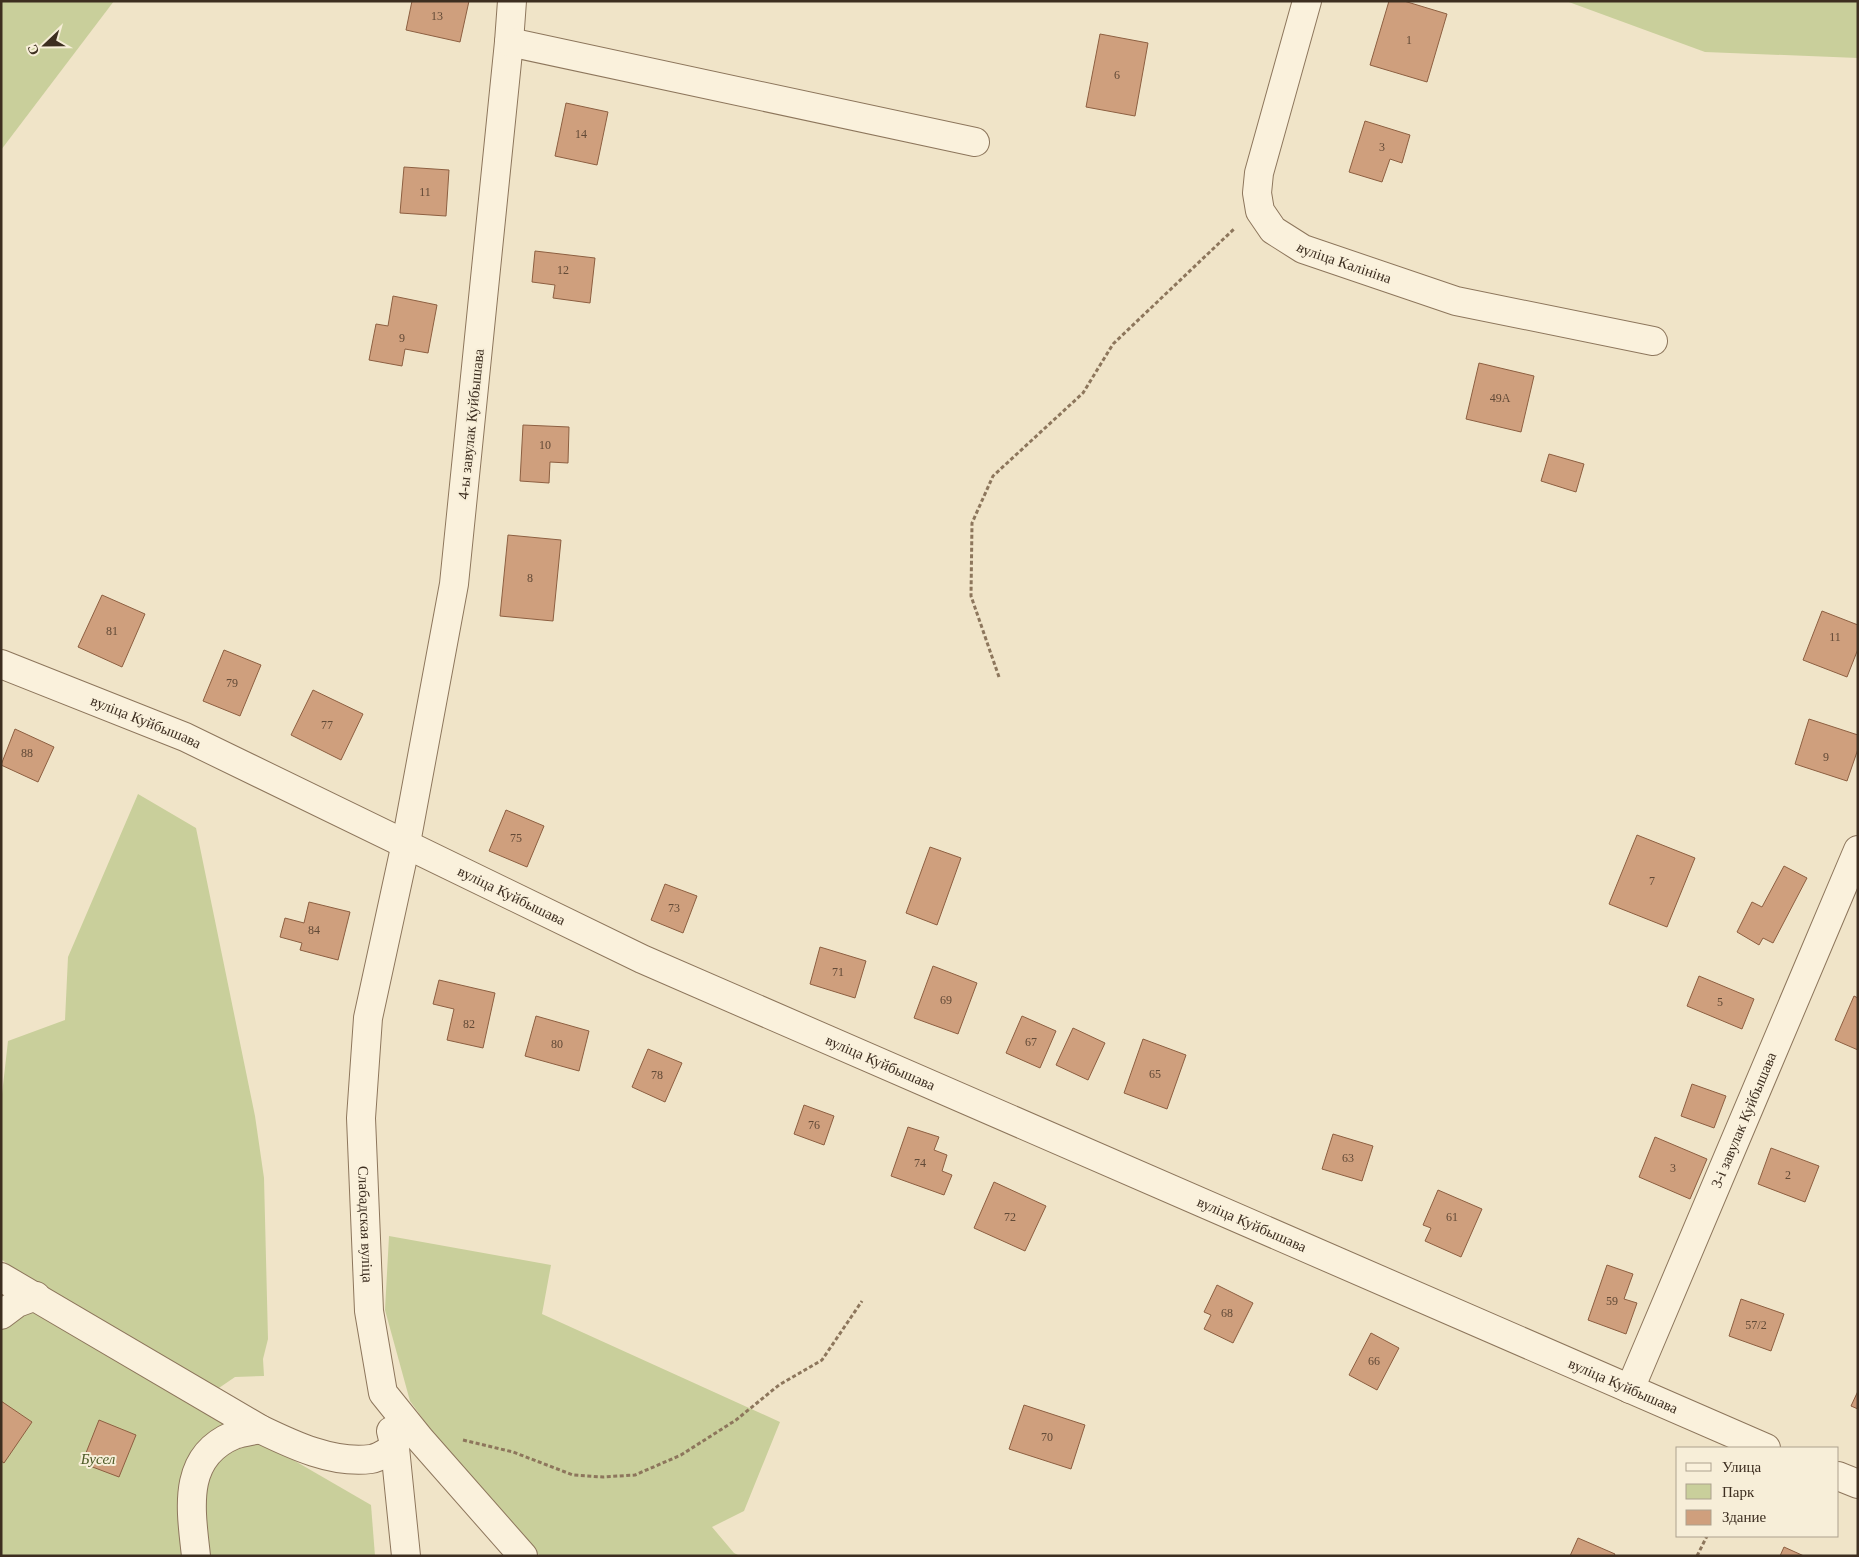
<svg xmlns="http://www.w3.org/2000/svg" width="1859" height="1557" viewBox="0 0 1859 1557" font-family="Georgia,serif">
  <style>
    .green { fill: #c9cf9b }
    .building { fill: #cf9f7d; stroke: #8d5f41 }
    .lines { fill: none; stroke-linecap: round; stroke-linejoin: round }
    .minor-casing { stroke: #8d765c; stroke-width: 30 }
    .path { stroke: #8d765c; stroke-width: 3; stroke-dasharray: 4 2.5; stroke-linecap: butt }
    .minor { stroke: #faf1dc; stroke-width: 28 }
    .labels { text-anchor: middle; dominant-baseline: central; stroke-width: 4; stroke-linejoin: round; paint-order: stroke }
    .number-label { font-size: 12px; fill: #624a37 }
    .street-label { font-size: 15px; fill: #3d2e20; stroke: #f7eed8 }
    .park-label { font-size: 15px; font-style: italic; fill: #4d5a26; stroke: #f7eed8 }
  </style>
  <rect width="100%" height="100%" fill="#f0e4c8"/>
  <g class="green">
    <polygon points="1,1 114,1 1,150"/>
    <polygon points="1566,1 1858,1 1858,58 1705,52"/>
    <polygon points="138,794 196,828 255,1116 264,1178 268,1339 263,1359 264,1376 235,1377 216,1390 37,1286 1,1259 1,1103 8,1041 65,1020 68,957"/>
    <polygon points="389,1236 551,1265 542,1314 780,1422 744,1511 712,1527 734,1553 740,1556 540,1556 449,1455 410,1401 385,1310"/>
    <polygon points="1,1291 371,1505 375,1556 1,1556"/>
  </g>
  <g class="building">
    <polygon points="412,1 469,1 460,42 406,30"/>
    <polygon points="1389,1 1404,1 1447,14 1427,82 1370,65"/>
    <polygon points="1100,34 1148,43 1135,116 1086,107"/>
    <polygon points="566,103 608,112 597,165 555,156"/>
    <polygon points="1365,121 1410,135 1402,163 1390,159 1382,182 1349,172"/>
    <polygon points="404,167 449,170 446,216 400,213"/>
    <polygon points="535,251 595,258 590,303 553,298 555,285 532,282"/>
    <polygon points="393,296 437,305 428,353 405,349 402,366 369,360 376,324 388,326"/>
    <polygon points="1479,363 1534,376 1521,432 1466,419"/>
    <polygon points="523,425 569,427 568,463 550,462 549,483 520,481"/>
    <polygon points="1549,454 1584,464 1576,492 1541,481"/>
    <polygon points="508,535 561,540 553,621 500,616"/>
    <polygon points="102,595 145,614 122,667 78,647"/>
    <polygon points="1822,611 1858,625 1858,649 1847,677 1803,660"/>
    <polygon points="224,650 261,665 240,716 203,701"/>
    <polygon points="313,690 363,714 341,760 291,735"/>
    <polygon points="1809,719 1858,735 1858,749 1847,781 1795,764"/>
    <polygon points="15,729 54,747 38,782 1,765"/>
    <polygon points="506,810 544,826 527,867 489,851"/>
    <polygon points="1637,835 1695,858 1667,927 1609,904"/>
    <polygon points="930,847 961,858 937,925 906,913"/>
    <polygon points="1784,866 1807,878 1773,943 1763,938 1759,945 1737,932 1752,902 1762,907"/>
    <polygon points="665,884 697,896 683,933 651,920"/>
    <polygon points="309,902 350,912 338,960 300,950 302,943 280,937 285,918 304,923"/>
    <polygon points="820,947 866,961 855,998 810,984"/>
    <polygon points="933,966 977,983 958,1034 914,1018"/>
    <polygon points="1699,976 1754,999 1742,1029 1687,1006"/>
    <polygon points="439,980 495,993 483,1048 447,1040 454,1009 433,1004"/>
    <polygon points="1854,996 1858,998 1858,1050 1835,1040"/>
    <polygon points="536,1016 589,1031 579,1071 525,1056"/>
    <polygon points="1022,1016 1056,1031 1040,1068 1006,1053"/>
    <polygon points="1073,1028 1105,1043 1088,1080 1056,1065"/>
    <polygon points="1143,1039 1186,1055 1167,1109 1124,1093"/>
    <polygon points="648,1049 682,1063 665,1102 632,1087"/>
    <polygon points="1692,1084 1726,1096 1714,1128 1681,1116"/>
    <polygon points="804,1105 834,1116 824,1145 794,1134"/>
    <polygon points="908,1127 939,1137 934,1150 947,1155 942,1171 952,1175 944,1195 891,1176"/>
    <polygon points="1333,1134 1373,1146 1362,1181 1322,1169"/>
    <polygon points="1655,1137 1707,1159 1690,1199 1639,1177"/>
    <polygon points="1771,1148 1819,1166 1805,1202 1758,1184"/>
    <polygon points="994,1182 1046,1206 1025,1251 974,1228"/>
    <polygon points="1438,1190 1482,1209 1461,1257 1425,1241 1431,1228 1423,1225"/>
    <polygon points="1607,1265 1633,1274 1624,1299 1637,1303 1626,1334 1588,1320"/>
    <polygon points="1217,1285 1253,1303 1233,1343 1204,1329 1211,1315 1204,1312"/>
    <polygon points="1741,1299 1784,1314 1771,1351 1729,1336"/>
    <polygon points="1371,1333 1399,1348 1377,1390 1349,1375"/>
    <polygon points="1858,1391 1858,1409 1851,1406"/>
    <polygon points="1,1401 32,1422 4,1463 1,1461"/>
    <polygon points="1024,1405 1085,1425 1071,1469 1009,1449"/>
    <polygon points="99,1420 136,1435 119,1477 82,1463"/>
    <polygon points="1578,1538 1615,1554 1614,1556 1570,1556"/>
    <polygon points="1784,1547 1804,1556 1780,1556"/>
  </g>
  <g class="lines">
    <defs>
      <g id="minor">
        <path id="s1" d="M512,1L509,42L454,584L406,843L368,1018L361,1118L369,1311L383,1393L420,1439L523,1556"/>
        <path id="s2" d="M1307,1L1259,173L1257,193L1260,211L1273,230L1303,249L1456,301L1653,341"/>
        <polyline points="509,42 975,142"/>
        <path id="s3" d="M1,664L185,737L642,959L1766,1448"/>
        <path d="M1,1277L260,1429C293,1445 333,1464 371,1459C379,1458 388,1451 395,1448"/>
        <polyline points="1,1315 17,1303 36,1296"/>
        <path id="s4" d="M1630,1389L1858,850"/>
        <polyline points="391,1431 395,1448 406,1556"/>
        <polyline points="1838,1476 1858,1484"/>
        <path d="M196,1556C191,1510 181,1457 234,1435C242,1432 252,1431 260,1429"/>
      </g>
    </defs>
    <use href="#minor" class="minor-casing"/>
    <g class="path">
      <polyline points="999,677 971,596 972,523 993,476 1083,393 1113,344 1235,228"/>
      <polyline points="463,1440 513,1452 573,1475 603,1477 635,1475 681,1455 736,1420 779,1385 822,1360 862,1301"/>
      <polyline points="1697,1556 1707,1536"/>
    </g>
    <use href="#minor" class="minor"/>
  </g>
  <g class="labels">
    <g class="number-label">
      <text x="437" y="16">13</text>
      <text x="1409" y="40">1</text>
      <text x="1117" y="75">6</text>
      <text x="581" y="134">14</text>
      <text x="1382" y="147">3</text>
      <text x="425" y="192">11</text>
      <text x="563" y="270">12</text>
      <text x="402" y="338">9</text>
      <text x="1500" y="398">49А</text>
      <text x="545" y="445">10</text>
      <text x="530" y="578">8</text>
      <text x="112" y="631">81</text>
      <text x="1835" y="637">11</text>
      <text x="232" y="683">79</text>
      <text x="327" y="725">77</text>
      <text x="27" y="753">88</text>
      <text x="1826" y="757">9</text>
      <text x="516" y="838">75</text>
      <text x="1652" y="881">7</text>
      <text x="674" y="908">73</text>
      <text x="314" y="930">84</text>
      <text x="838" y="972">71</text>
      <text x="946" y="1000">69</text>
      <text x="1720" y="1002">5</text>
      <text x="469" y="1024">82</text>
      <text x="1031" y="1042">67</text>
      <text x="557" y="1044">80</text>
      <text x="1155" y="1074">65</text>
      <text x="657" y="1075">78</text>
      <text x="814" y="1125">76</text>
      <text x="1348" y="1158">63</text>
      <text x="920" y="1163">74</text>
      <text x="1673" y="1168">3</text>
      <text x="1788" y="1175">2</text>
      <text x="1010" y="1217">72</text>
      <text x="1452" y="1217">61</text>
      <text x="1612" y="1301">59</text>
      <text x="1227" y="1313">68</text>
      <text x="1756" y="1325">57/2</text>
      <text x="1374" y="1361">66</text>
      <text x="1047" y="1437">70</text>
    </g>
    <g class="street-label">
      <text stroke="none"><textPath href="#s2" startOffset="319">вуліца Калініна</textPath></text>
      <text transform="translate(471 424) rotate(-84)">4-ы завулак Куйбышава</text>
      <text stroke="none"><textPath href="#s3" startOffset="156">вуліца Куйбышава</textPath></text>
      <text stroke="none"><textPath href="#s3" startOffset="561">вуліца Куйбышава</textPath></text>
      <text stroke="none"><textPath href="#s3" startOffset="966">вуліца Куйбышава</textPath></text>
      <text stroke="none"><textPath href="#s4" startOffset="292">3-і завулак Куйбышава</textPath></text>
      <text stroke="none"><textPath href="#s1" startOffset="1235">Слабадская вуліца</textPath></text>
      <text stroke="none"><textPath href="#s3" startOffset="1371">вуліца Куйбышава</textPath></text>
      <text stroke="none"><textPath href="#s3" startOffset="1776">вуліца Куйбышава</textPath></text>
    </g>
    <g class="park-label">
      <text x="98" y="1459">Бусел</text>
    </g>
  </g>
  <rect width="1859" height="1557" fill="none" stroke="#3d2e20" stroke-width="5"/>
  <rect x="1676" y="1447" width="162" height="90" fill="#f7eed8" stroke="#ada18e"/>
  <rect x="1686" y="1463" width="25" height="8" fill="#faf1dc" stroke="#ada18e"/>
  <text x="1722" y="1472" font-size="15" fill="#3d2e20">Улица</text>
  <rect x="1686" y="1484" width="25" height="15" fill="#c9cf9b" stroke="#ada18e"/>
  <text x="1722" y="1497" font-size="15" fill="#3d2e20">Парк</text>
  <rect x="1686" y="1510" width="25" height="15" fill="#cf9f7d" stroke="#ada18e"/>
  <text x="1722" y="1522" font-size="15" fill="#3d2e20">Здание</text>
  <g transform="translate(45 45) rotate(248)" stroke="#f7eed8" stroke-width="4" paint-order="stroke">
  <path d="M0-4L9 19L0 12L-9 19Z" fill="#3d2e20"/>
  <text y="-8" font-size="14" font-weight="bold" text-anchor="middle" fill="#3d2e20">С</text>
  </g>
</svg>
